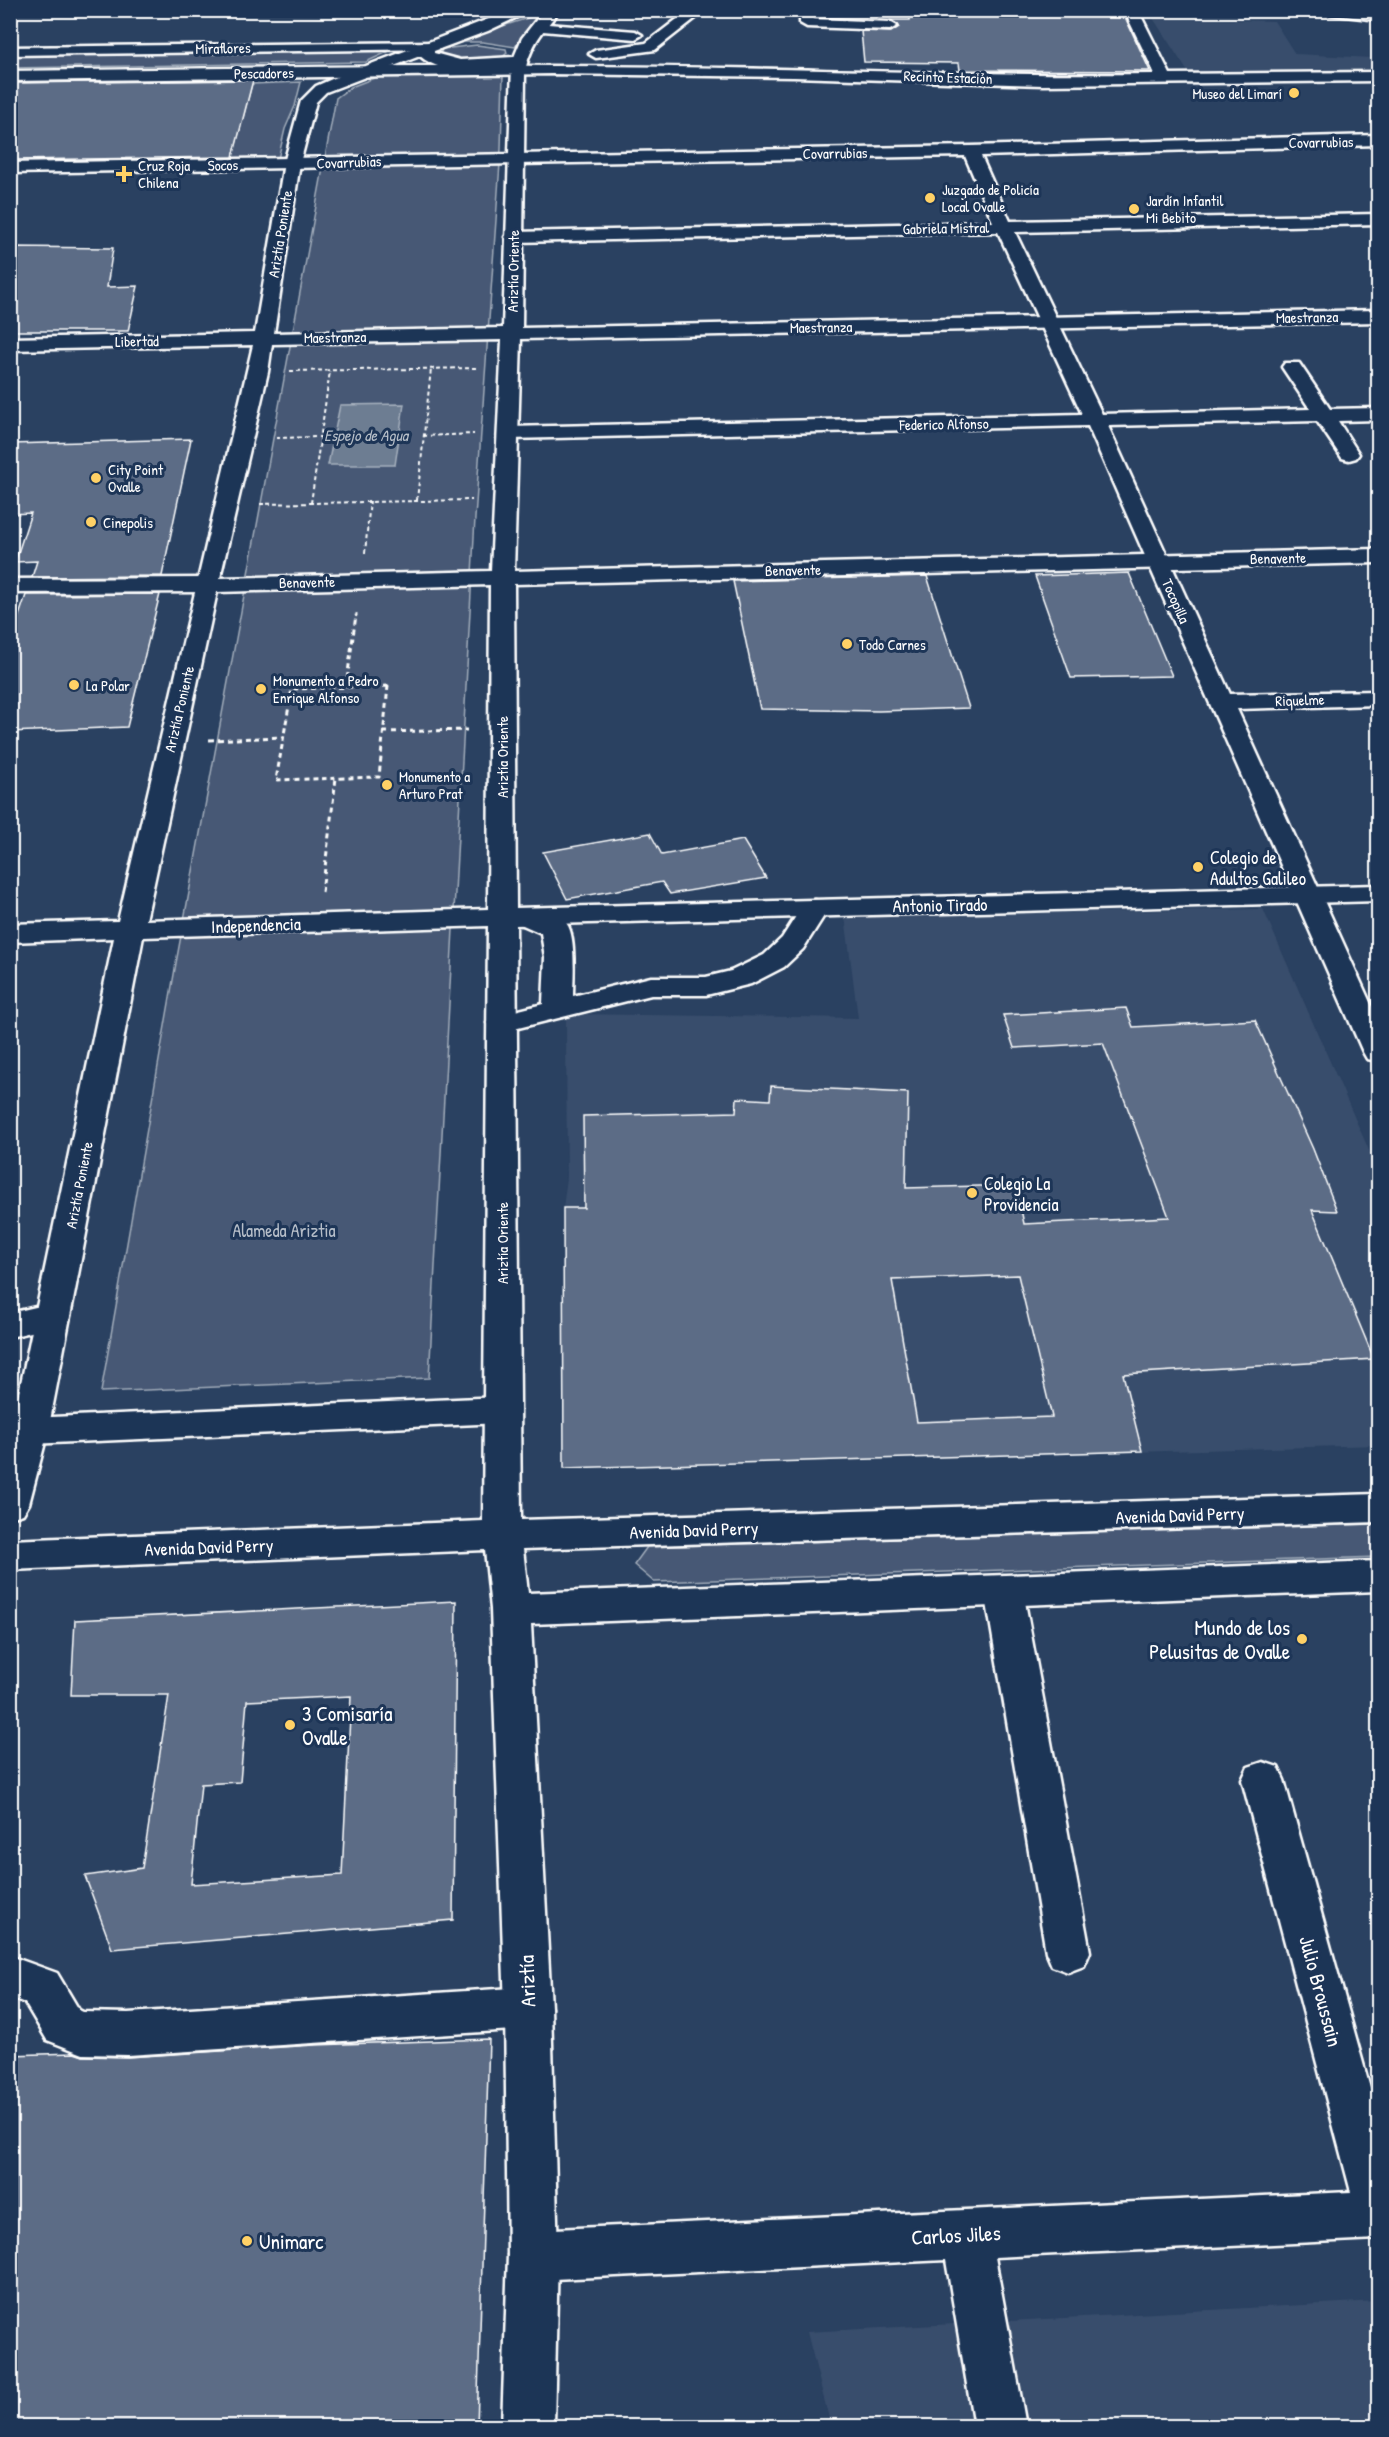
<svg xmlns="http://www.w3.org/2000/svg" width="1389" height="2437" viewBox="0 0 1389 2437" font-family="'Patrick Hand',sans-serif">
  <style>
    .built { fill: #394e6c }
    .green { fill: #465975; stroke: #a2acba; stroke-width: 1.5 }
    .water { fill: #6d7d92; stroke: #a7b1be; stroke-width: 1.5 }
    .building { fill: #5b6c86; stroke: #fff; stroke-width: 1.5; fill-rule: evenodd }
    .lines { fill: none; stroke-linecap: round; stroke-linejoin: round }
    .minor-casing { stroke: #fff; stroke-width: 5 }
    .major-casing { stroke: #fff; stroke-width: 5 }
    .path-far1 { stroke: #fff; stroke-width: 2; stroke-dasharray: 4 3; stroke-linecap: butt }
    .path { stroke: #fff; stroke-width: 3; stroke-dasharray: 5 4; stroke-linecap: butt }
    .minor { fill: #1d3557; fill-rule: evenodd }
    .major { fill: #1d3557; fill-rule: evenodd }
    .poi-dot { fill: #ffd166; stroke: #1d3557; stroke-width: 2 }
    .labels { text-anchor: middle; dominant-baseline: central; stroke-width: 6; stroke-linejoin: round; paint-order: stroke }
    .far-street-label { font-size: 15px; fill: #fff; stroke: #1d3557 }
    .far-poi-label { font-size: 15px; fill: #fff; stroke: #1d3557; text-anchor: start }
    .far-water-label { font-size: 16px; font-style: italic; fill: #b6bec8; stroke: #1d3557 }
    .poi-label { font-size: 18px; fill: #fff; stroke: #1d3557; text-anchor: start }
    .street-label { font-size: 18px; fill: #fff; stroke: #1d3557 }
    .park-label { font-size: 18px; fill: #b5bdc8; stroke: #1d3557 }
    .near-poi-label { font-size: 21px; fill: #fff; stroke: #1d3557; text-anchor: start }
    .near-street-label { font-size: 21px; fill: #fff; stroke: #1d3557 }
  </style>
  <rect width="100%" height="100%" fill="#2a4161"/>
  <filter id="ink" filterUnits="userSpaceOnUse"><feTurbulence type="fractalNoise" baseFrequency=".0167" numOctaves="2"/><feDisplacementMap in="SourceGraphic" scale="12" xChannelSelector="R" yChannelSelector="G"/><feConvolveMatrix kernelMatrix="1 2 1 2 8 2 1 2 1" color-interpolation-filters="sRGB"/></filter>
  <g filter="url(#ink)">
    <g class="built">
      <polygon points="1153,18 1274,21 1295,54 1372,58 1378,65 1378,71 1188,72"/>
      <polygon points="1263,909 1378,1171 1378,1445 564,1468 563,1208 567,1178 566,1014 858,1018 845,916"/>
      <polygon points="1378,2301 1378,2426 831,2426 807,2332"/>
    </g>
    <g class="green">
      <polygon points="537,15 515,47 483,42 454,42"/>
      <path d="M477,45L506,49L507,53C496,64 453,61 440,55L442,49Z"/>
      <polygon points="392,50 366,62 11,68 10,54"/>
      <polygon points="503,74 501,149 475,518 429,1378 101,1392 176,963 336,98 351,87 382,75"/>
      <polygon points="301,82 295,106 285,129 278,159 232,159 252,84"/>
      <polygon points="1378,1524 1378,1557 654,1582 634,1565 647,1547"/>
    </g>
    <polygon class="water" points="404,404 395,465 328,465 340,405"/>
    <g class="building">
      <polygon points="910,15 1125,17 1150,71 960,70 959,63 864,62 861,31 891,32 899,27 891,20 910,20"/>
      <polygon points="253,80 233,157 10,160 10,83"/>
      <polygon points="10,247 113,248 107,287 138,286 128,331 10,331"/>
      <polygon points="191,439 162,576 32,577 37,561 15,562 31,513 10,514 10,444"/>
      <polygon points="1129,573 1172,676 1071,678 1035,576"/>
      <polygon points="927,576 969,708 879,711 760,709 733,581"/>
      <polygon points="160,594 127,727 10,732 10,642 26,595"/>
      <polygon points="650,833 662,855 743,840 766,878 670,894 662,882 567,899 543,852"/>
      <path d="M1126,1008L1133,1027L1255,1020L1313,1149L1337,1211L1312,1210L1374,1359L1123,1374L1142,1451L564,1468L563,1208H584L583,1116L736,1112L737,1098L770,1100L771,1086L908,1093L906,1188L1016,1185L1024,1224L1169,1217L1103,1043L1014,1048L1003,1015ZM1018,1275L1052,1417L917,1422L892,1280Z"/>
      <path d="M456,1601L453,1920L112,1949L85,1876L142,1868L169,1695H71L75,1620ZM351,1696L342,1875L191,1884L201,1784L240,1782L247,1701Z"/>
      <polygon points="489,2039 477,2427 10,2427 10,2055 74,2053 83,2056 128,2057 315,2045"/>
    </g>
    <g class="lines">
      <defs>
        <g id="minor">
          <polygon points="689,10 706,10 655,50 596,58 589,54 596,50 646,43"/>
          <polygon points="800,10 814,10 814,19 890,22 897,26 890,30 807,27 800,23"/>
          <path d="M1124,10H1138L1170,74L1378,72V81L1043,85L794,77L551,74L10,81V71C191,69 371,65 551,66C753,66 954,76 1155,74Z"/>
          <polygon points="548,24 635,31 642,35 635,39 543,31 541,28"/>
          <polygon points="435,42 440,43 442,46 440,49 10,55 10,47"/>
          <polygon points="1378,135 1378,145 981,156 1010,221 1378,214 1378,224 1015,232 1102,414 1310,409 1282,367 1285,363 1299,363 1330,409 1378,408 1378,420 1338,421 1359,454 1356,458 1349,460 1342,458 1317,421 1108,426 1230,694 1378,691 1378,705 1237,709 1378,1020 1378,1061 1367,1059 1363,1052 1088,426 509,439 502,437 499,433 502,429 509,427 1082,414 998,232 514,242 508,241 505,237 508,233 514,232 993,222 965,156 10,173 10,163 971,146"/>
          <polygon points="207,578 215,580 219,585 215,590 207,592 10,593 10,579"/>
          <path d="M815,900L825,902L829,908L803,949L784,967L751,984L706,995H651L502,1032L491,1029L487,1023L491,1017L543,1004L545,957L541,933L516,922L512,916L516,910C528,907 536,910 548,915C553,917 561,919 565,922C577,932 573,982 573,996L651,977H706L731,971L764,955L782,938L805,902Z"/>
          <polygon points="53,1303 65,1306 70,1315 65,1324 10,1337 10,1313"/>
          <polygon points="501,1397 514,1401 519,1410 514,1419 501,1423 30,1444 17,1440 12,1431 17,1422 30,1418"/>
          <polygon points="1004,1576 1018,1580 1023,1591 1090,1952 1084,1966 1068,1972 1052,1966 1046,1952 985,1591 990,1580"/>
          <polygon points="1263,1762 1278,1767 1284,1780 1378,2117 1378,2239 995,2257 1026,2426 974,2426 946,2260 533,2280 516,2272 508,2255 516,2238 533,2230 1351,2192 1242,1780 1248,1767"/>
          <polygon points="10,1956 57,1973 79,2010 83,2012 128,2013 528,1987 544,1993 551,2008 544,2023 528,2029 128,2055 83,2054 47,2040 25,2003 10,1997"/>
        </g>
        <g id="major">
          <path d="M512,10H532L488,31L434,51V53L460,60L514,57L522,38L541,14L544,10H560C543,31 530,45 525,72L522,328L1378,310V322L521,339L514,571L1378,549V563L514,584L516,908L1378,885V901L516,925L521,1520L1378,1494V1522L523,1549L528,1593L1378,1561V1591L531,1624L551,2008L558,2255L554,2426H502L508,2255L505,2008L491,1609L485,1550L10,1570V1540L483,1521L488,926L143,937L48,1431L29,1504L23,1514L10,1518V1436L114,938L10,942V924L118,921L253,345L10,350V338L255,333L284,163L301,101L316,86L332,79ZM420,56C444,77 483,69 512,66L503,328L274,333L300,163L316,102L326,92ZM502,340L491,571L220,578L268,372L272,344ZM490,585L488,909L146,920L217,592Z"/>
          <polygon points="1321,10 1378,12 1378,20 1328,14"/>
        </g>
      </defs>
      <use href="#minor" class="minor-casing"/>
      <use href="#major" class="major-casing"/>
      <g class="path-far1">
        <polyline points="290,371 477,368"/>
        <polyline points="423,436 474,434"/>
        <polyline points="276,438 320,437"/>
        <polyline points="417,500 431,369"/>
        <polyline points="311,503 330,371"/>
        <polyline points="260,504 472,500"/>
        <polyline points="365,553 370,501"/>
        <polyline points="356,617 357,611"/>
      </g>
      <g class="path">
        <polygon points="388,686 379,777 276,780 292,689"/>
        <polyline points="346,687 356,615"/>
        <polyline points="383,732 467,730"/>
        <polyline points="209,740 283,737"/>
        <polyline points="322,892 336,778"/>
      </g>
      <use href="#minor" class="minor"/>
      <use href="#major" class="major"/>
    </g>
  </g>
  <g class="poi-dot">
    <circle cx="1294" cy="93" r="6"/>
    <path d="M121 165h6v6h6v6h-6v6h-6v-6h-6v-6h6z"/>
    <circle cx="930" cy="198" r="6"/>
    <circle cx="1134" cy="209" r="6"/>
    <circle cx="96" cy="478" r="6"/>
    <circle cx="91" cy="522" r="6"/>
    <circle cx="847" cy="644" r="6"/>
    <circle cx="74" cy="685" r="6"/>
    <circle cx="261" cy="689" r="6"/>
    <circle cx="387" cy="785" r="6"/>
    <circle cx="1198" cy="867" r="6"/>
    <circle cx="972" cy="1193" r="6"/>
    <circle cx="1302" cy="1639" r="6"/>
    <circle cx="290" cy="1725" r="6"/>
    <circle cx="247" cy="2241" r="6"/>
  </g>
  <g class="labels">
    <g class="far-street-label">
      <text transform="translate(223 48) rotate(-1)">Miraflores</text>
      <text transform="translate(264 73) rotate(-1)">Pescadores</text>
      <text transform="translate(948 77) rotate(2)">Recinto Estación</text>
      <text transform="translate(1321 142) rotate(-1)">Covarrubias</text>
      <text transform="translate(835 153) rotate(-1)">Covarrubias</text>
      <text transform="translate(349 162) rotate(-2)">Covarrubias</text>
      <text transform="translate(223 165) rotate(-1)">Socos</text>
      <text transform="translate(946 228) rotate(-1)">Gabriela Mistral</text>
      <text transform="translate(280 234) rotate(-81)">Ariztía Poniente</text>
      <text transform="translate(513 271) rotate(-89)">Ariztía Oriente</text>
      <text transform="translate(1307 317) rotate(-1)">Maestranza</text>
      <text transform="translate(821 327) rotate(-1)">Maestranza</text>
      <text transform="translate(335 337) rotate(-1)">Maestranza</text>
      <text transform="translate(137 341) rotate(-1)">Libertad</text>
      <text transform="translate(944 424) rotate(-1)">Federico Alfonso</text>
      <text transform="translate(1278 558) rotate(-1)">Benavente</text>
      <text transform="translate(793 570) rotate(-1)">Benavente</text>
      <text transform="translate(307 582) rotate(-1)">Benavente</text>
      <text transform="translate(1176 601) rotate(66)">Tocopilla</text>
      <text transform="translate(1300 700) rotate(-2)">Riquelme</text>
      <text transform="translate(179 709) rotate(-77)">Ariztía Poniente</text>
      <text transform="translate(502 757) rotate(-90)">Ariztía Oriente</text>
      <text transform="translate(79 1185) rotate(-79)">Ariztía Poniente</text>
      <text transform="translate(502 1243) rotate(-90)">Ariztía Oriente</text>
    </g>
    <g class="far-poi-label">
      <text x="1282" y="93" text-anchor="end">Museo del Limarí</text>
      <text x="138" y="165">Cruz Roja<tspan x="138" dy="17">Chilena</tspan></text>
      <text x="942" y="189">Juzgado de Policía<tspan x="942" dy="17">Local Ovalle</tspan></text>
      <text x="1146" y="200">Jardín Infantil<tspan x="1146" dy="17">Mi Bebito</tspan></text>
      <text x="108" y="469">City Point<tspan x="108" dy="17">Ovalle</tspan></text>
      <text x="103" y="522">Cinepolis</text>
      <text x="859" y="644">Todo Carnes</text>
      <text x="273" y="680">Monumento a Pedro<tspan x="273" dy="17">Enrique Alfonso</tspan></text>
      <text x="86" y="685">La Polar</text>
      <text x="399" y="776">Monumento a<tspan x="399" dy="17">Arturo Prat</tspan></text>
    </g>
    <g class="far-water-label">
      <text x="366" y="435">Espejo de Agua</text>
    </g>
    <g class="poi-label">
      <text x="1210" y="857">Colegio de<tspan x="1210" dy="21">Adultos Galileo</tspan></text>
      <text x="984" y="1183">Colegio La<tspan x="984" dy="21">Providencia</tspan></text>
    </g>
    <g class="street-label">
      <text transform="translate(940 905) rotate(-1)">Antonio Tirado</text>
      <text transform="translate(256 925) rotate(-2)">Independencia</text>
      <text transform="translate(1180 1515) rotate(-2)">Avenida David Perry</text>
      <text transform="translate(694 1530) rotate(-2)">Avenida David Perry</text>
      <text transform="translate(209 1547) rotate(-2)">Avenida David Perry</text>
    </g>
    <g class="park-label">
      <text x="284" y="1230">Alameda Ariztia</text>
    </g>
    <g class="near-poi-label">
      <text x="1290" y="1627" text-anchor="end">Mundo de los<tspan x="1290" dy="24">Pelusitas de Ovalle</tspan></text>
      <text x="302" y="1713">3 Comisaría<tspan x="302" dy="24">Ovalle</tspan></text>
      <text x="259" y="2241">Unimarc</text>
    </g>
    <g class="near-street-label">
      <text transform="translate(527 1981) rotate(-92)">Ariztía</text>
      <text transform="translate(1321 1991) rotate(75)">Julio Broussain</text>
      <text transform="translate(956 2235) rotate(-3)">Carlos Jiles</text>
    </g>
  </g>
  <rect width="1389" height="2437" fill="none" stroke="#1d3557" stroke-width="36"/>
  <rect x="18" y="18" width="1353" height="2401" fill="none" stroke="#fff" stroke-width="2" filter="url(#ink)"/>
</svg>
